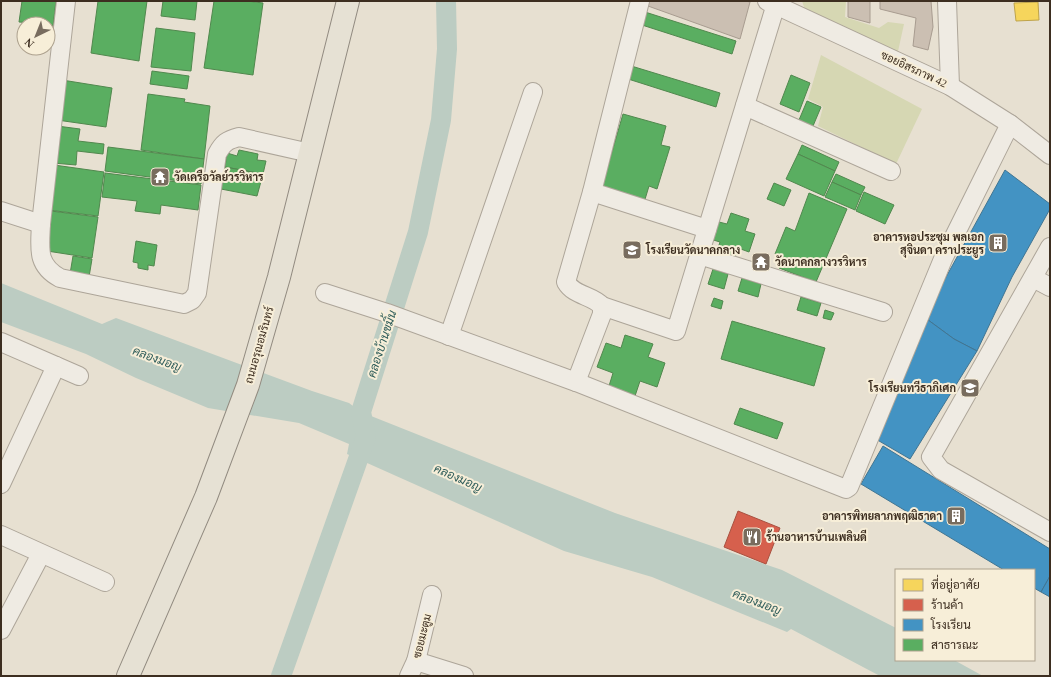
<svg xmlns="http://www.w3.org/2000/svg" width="1051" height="677" viewBox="0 0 1051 677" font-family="'Times New Roman',Sarabun,serif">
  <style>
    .green { fill: #d6d7b3 }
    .water { fill: #bcccc2 }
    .homes { fill: #f6d55c; stroke: #bea34a }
    .shops { fill: #d6604d; stroke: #a85140 }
    .schools { fill: #4393c3; stroke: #417592 }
    .public { fill: #5aae61; stroke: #51884e }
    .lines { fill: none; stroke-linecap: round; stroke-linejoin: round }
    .canal { stroke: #bcccc2; stroke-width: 20 }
    .building { fill: #cbbfb2; stroke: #a89c90 }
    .minor-casing { stroke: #ada599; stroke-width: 20 }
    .major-casing { stroke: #928b80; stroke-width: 24 }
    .minor { stroke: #efebe3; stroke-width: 18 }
    .major { stroke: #e6e1d4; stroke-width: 22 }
    .labels { text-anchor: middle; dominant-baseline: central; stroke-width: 4; stroke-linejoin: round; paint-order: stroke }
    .street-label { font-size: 11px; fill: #3d2e20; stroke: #f7eed8 }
    .poi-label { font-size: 11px; font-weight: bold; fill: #3d2e20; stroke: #f7eed8; text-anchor: start }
    .water-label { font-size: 12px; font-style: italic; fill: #2f5d5a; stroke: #f7eed8 }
  </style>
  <rect width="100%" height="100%" fill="#e7e0d1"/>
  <g class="green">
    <polygon points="802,1 846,1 845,17 879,28 888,22 904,24 897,56 807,16"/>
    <polygon points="821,55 922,109 896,164 818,126 823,107 808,99"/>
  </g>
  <polygon class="water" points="1,283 102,324 116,318 312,391 349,403 361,412 615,513 782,570 896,628 896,660 954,660 983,676 880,676 791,629 787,632 652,577 564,551 347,454 349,444 299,423 208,408 136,378 86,354 1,322"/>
  <polygon class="homes" points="1038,2 1039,20 1016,21 1014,3"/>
  <polygon class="shops" points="738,511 780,528 766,564 724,547"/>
  <g class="schools">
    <polygon points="1005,170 1050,204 1050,209 1012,277 977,351 954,339 924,317"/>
    <polygon points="924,317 954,339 977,351 910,459 874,438"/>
    <polygon points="883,446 1050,549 1050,576 1041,592 1034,588 1034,570 1004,570 861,484"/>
    <polygon points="1050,576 1050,597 1041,592"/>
  </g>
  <g class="public">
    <polygon points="22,1 56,1 53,26 48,24 19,22"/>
    <polygon points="98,1 147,1 139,61 91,53"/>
    <polygon points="163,1 197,1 195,20 161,16"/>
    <polygon points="214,1 247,1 263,3 253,75 204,68"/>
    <polygon points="645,12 736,41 732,54 642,25"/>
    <polygon points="156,28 195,33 191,71 151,67"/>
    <polygon points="628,65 720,93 716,107 625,78"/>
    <polygon points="152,71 189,76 187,89 150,84"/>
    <polygon points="791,75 810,83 799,112 780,104"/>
    <polygon points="62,80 112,88 106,127 57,120"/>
    <polygon points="148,94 185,99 184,102 210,106 204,159 141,150"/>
    <polygon points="807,101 821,107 813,126 799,120"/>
    <polygon points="623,114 666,126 661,145 670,147 657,189 649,186 643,206 600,193"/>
    <polygon points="57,126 80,129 78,141 104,144 103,154 77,151 76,165 53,163"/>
    <polygon points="802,145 839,162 835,171 798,154"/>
    <polygon points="108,147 204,159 201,184 105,171"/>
    <polygon points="239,150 258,154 257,160 266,161 263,174 225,167 227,153 237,156"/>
    <polygon points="798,154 835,171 824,196 786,179"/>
    <polygon points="54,165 104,172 98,216 48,210"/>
    <polygon points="225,167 263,174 257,196 221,189"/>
    <polygon points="105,173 201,185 198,210 161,205 160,214 135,211 137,201 102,197"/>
    <polygon points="836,174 865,187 861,195 832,182"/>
    <polygon points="832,182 861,195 855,210 825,197"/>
    <polygon points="774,183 791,190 784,206 767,199"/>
    <polygon points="864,192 894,205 885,224 856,211"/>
    <polygon points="809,193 847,209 816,282 779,268 783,257 775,254 786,227 795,231"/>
    <polygon points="51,211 98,217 92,258 47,251"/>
    <polygon points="731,213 749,219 745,231 755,234 749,252 738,248 734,260 716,254 720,242 710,239 715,221 727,224"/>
    <polygon points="136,241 157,245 154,266 148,265 148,270 138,268 138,263 133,262"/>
    <polygon points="73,256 92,259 89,277 70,274"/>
    <polygon points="713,269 728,274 724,289 708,284"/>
    <polygon points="742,278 761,284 758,297 738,291"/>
    <polygon points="801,297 821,303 817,316 797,310"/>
    <polygon points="714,298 723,301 721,309 711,306"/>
    <polygon points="825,310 834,313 831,320 823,318"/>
    <polygon points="732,321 825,348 814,386 721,359"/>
    <polygon points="625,335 653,344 648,357 665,363 657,387 640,381 635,396 609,386 613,373 597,367 606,343 621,348"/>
    <polygon points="740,408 783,423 777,439 734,424"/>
  </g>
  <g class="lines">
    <polyline class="canal" points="281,676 366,437 361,412 418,232 441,120 447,49 446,1"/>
  </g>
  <g class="building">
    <polygon points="649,1 746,1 750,2 740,39 648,6"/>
    <polygon points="848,1 870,1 870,23 848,17"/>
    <polygon points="880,1 931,1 933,27 928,50 913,46 916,18 880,9"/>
  </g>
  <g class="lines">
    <defs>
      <g id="minor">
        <path d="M66,1L41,224C40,248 36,265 60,278L184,304L192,300L197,293L217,154C223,143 227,140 239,137L310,153"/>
        <polyline points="767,1 950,86 1010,124 1050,155"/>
        <polyline points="947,1 950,86"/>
        <polyline points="745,106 891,171"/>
        <polyline points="592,192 707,229"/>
        <polyline points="1,211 41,224"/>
        <polyline points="1050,247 931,457 941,470 1050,532"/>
        <polyline points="699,255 883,312"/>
        <polyline points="1033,278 1050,287"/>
        <path d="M325,293L387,313L576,382L602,314V306C592,295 574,296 566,282L592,192L640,1"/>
        <polyline points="602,306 676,331 776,4"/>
        <polyline points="449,336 533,92"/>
        <polyline points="1,342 79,376"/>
        <polyline points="576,382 846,489 849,487 943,259 1010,124"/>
        <polyline points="1,484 56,366"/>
        <polyline points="1,535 105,582"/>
        <polyline points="1,630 41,554"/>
        <polyline points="416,661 464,676"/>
        <polyline points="409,676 416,661 432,595"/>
      </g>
      <polyline id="major" points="128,676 206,497 248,385 279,277 348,1"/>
    </defs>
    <use href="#minor" class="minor-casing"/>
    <use href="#major" class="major-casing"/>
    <use href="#minor" class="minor"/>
    <use href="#major" class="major"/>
  </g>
  <defs>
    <symbol id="temple-square" viewBox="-11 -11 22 22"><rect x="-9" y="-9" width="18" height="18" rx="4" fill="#786c5e" stroke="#f7eed8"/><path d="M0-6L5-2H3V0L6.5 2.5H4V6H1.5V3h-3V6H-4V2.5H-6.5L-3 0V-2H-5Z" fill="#fff"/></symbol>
    <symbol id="building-square" viewBox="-11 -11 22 22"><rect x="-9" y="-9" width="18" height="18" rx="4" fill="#786c5e" stroke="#f7eed8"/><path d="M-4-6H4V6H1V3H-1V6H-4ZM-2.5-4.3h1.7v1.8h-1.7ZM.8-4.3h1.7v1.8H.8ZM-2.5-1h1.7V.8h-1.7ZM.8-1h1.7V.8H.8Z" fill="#fff"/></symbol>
    <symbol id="school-square" viewBox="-11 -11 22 22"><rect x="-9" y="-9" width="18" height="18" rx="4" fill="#786c5e" stroke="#f7eed8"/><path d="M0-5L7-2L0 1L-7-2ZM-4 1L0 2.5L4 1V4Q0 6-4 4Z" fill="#fff"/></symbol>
    <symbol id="restaurant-square" viewBox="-11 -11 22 22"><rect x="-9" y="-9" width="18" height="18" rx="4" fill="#786c5e" stroke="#f7eed8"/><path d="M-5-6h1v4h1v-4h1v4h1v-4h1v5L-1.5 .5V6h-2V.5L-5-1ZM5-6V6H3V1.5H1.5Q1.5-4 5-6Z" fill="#fff"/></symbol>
  </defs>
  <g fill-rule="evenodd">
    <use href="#temple-square" x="149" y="166" width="22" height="22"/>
    <use href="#building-square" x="987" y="232" width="22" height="22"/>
    <use href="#school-square" x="621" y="239" width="22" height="22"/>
    <use href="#temple-square" x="750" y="251" width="22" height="22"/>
    <use href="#school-square" x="959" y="377" width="22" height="22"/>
    <use href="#building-square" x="945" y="505" width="22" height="22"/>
    <use href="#restaurant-square" x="741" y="526" width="22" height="22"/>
  </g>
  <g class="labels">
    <g class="street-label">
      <text transform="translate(914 69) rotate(25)">ซอยอิสรภาพ 42</text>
      <text transform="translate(259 345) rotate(-74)">ถนนอรุณอมรินทร์</text>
      <text transform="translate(422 636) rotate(-76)">ซอยมะตูม</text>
    </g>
    <g class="poi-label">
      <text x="174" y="177">วัดเครือวัลย์วรวิหาร</text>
      <text x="984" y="237" text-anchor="end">อาคารหอประชุม พลเอก<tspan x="984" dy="13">สุจินดา คราประยูร</tspan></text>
      <text x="646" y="250">โรงเรียนวัดนาคกลาง</text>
      <text x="775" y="262">วัดนาคกลางวรวิหาร</text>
      <text x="956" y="388" text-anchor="end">โรงเรียนทวีธาภิเศก</text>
      <text x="942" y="516" text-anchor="end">อาคารพิทยลาภพฤฒิธาดา</text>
      <text x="766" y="537">ร้านอาหารบ้านเพลินดี</text>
    </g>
    <g class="water-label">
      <text transform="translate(382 344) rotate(-72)">คลองบ้านขมิ้น</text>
      <text transform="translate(157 359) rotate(20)">คลองมอญ</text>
      <text transform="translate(458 478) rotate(24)">คลองมอญ</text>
      <text transform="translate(757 602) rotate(21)">คลองมอญ</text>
    </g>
  </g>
  <rect width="1051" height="677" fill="none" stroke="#3d2e20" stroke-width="4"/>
  <rect x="895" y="569" width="140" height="92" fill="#f7eed8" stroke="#ada18e"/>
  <rect x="903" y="579" width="20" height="12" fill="#f6d55c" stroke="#ada18e"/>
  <text x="931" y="589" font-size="12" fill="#3d2e20">ที่อยู่อาศัย</text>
  <rect x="903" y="599" width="20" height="12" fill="#d6604d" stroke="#ada18e"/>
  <text x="931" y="609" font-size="12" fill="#3d2e20">ร้านค้า</text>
  <rect x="903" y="619" width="20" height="12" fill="#4393c3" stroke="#ada18e"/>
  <text x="931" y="629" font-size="12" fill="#3d2e20">โรงเรียน</text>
  <rect x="903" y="639" width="20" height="12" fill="#5aae61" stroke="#ada18e"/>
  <text x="931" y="649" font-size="12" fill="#3d2e20">สาธารณะ</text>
  <g transform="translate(36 36) rotate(223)"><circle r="19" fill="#f7eed8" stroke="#ada18e"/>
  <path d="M0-3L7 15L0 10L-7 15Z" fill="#786c5e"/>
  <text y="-6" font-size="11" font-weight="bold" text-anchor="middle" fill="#3d2e20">N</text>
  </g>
</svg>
